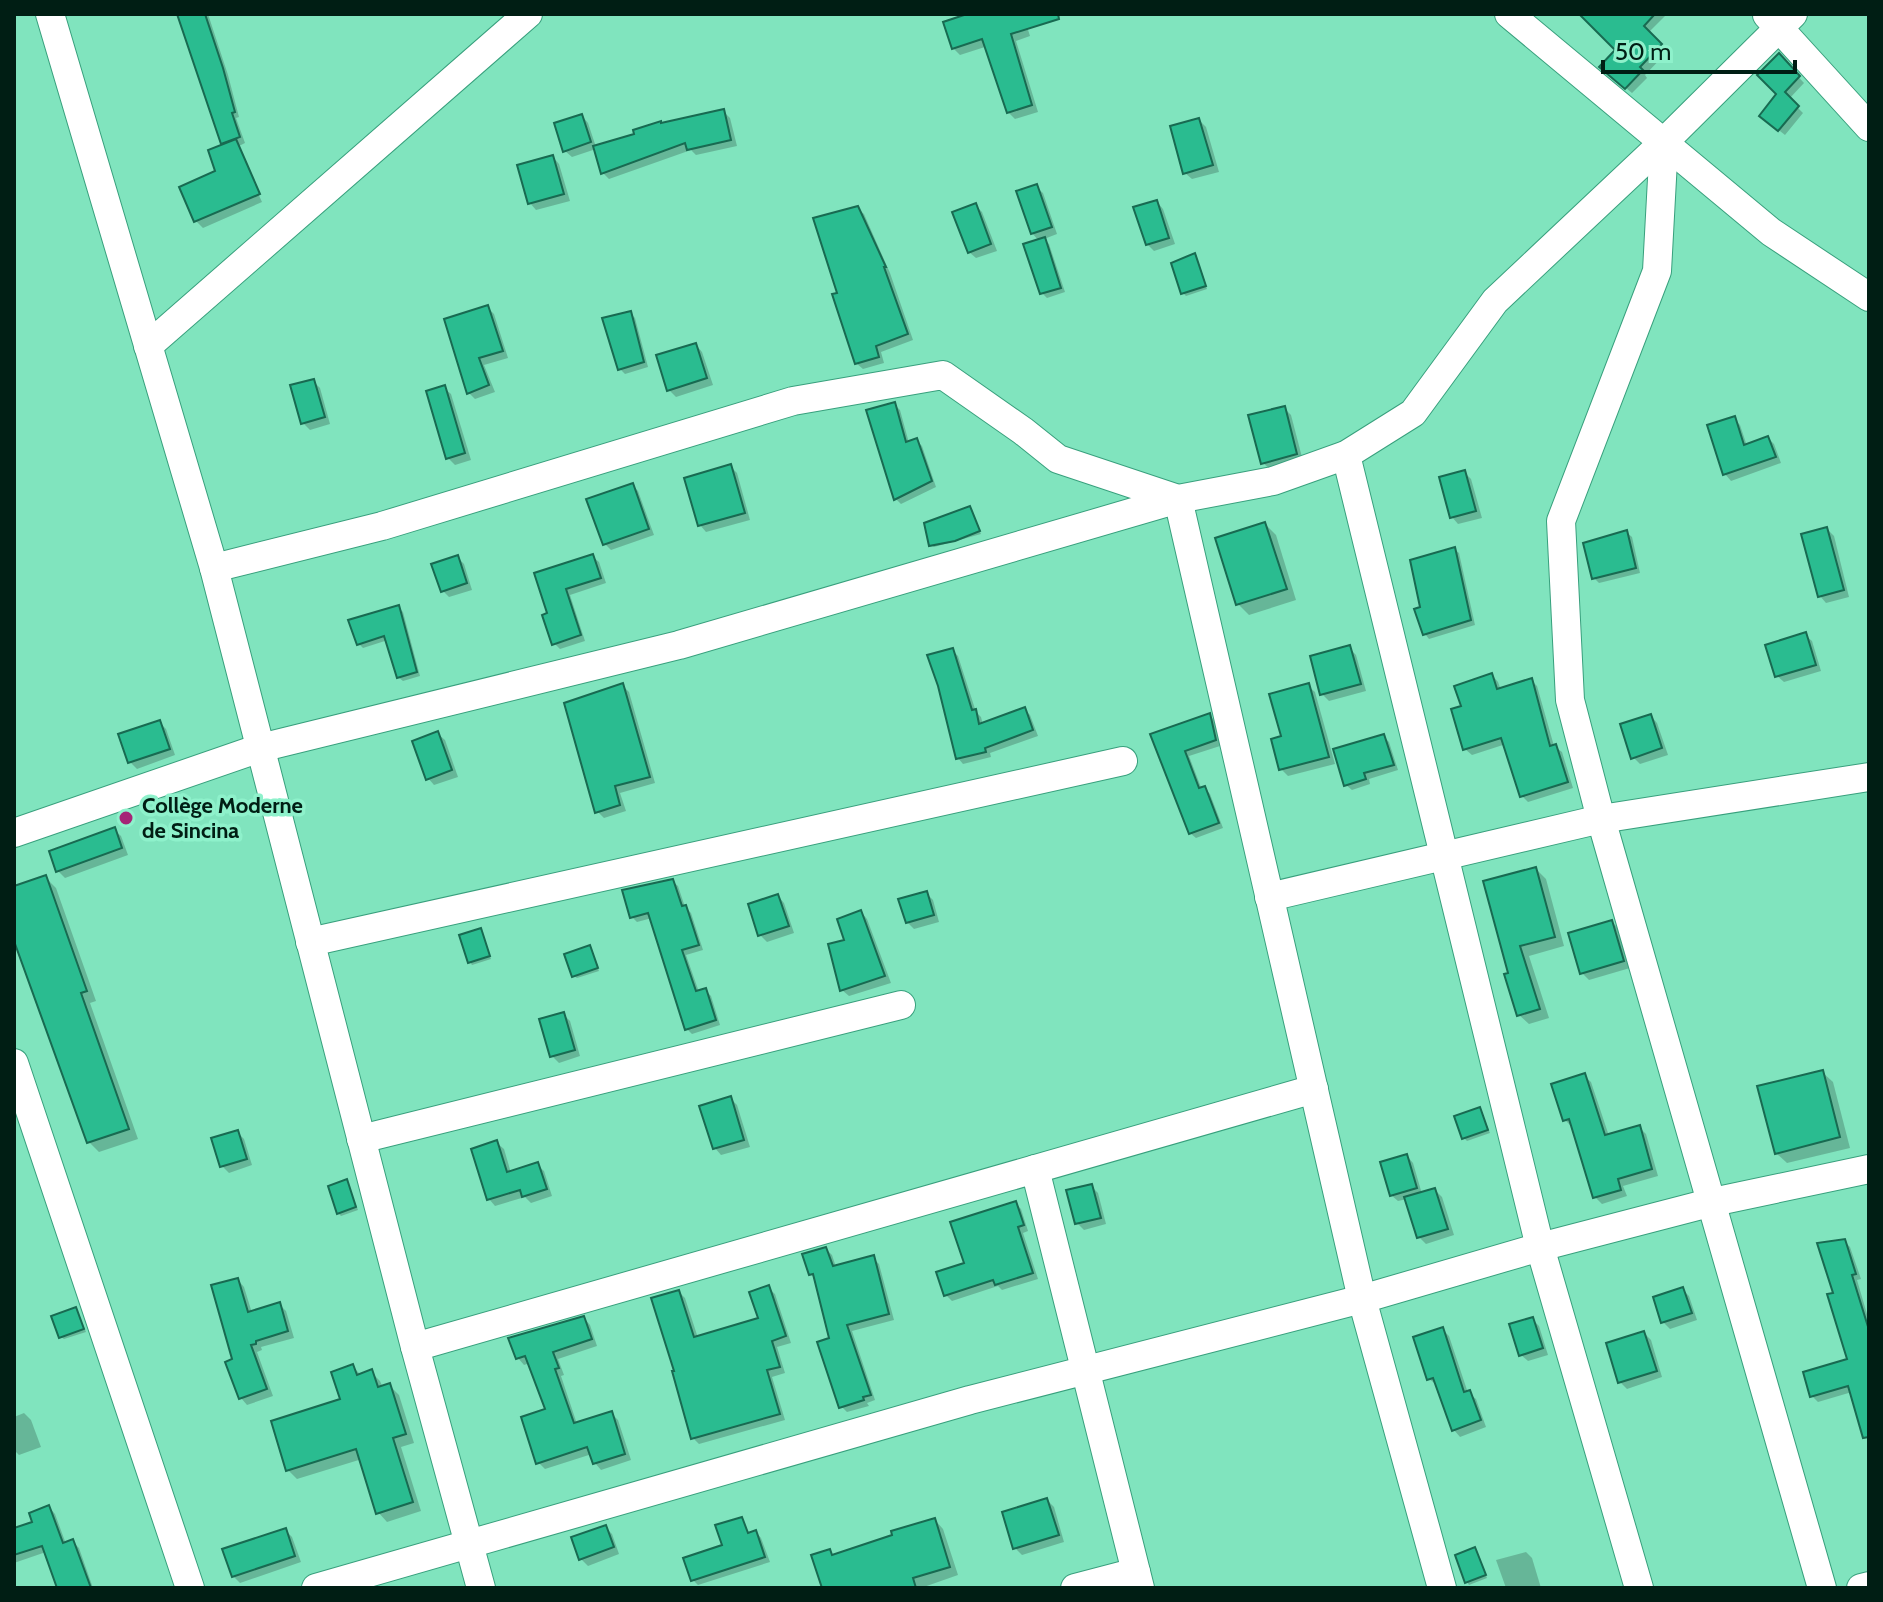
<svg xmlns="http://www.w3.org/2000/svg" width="1883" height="1602" viewBox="0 0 1883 1602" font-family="Cabin,sans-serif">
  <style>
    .shadow { fill: #0003 }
    .building { fill: #2abc90; stroke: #186a51; stroke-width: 2 }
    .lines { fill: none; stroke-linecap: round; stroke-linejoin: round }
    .minor-casing { stroke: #38a07d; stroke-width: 30 }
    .minor { stroke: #fff; stroke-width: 28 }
    .poi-dot { fill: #a52576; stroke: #8ef1cb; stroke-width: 3 }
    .labels { text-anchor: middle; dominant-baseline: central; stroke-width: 7; stroke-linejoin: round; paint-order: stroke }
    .poi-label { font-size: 22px; font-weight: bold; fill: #001e14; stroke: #8ef1cb; text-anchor: start }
  </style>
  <rect width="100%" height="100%" fill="#80e4be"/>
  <g class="shadow">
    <polygon points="182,14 208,14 228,75 239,117 236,118 245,143 237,147 262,202 203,228 196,221 181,188 217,172 225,145"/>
    <polygon points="975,14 1023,14 1030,36 1016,41 1038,112 1015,119 1008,112 988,46 960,55 953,48"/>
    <polygon points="1581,14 1667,14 1648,33 1667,52 1645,75 1647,78 1632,93 1608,73 1618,50"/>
    <polygon points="1779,56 1804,83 1789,99 1803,113 1785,135 1767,121 1779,94"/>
    <polygon points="723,111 730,118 737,146 696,155 691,150 609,179 603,173 596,149 572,157 565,151 582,116 588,123 596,147"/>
    <polygon points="1199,120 1206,127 1219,172 1192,179 1185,173"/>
    <polygon points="553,157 559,164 570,201 536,210 530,203"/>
    <polygon points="1036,187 1043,193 1057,234 1044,239 1049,244 1065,292 1047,298 1042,293 1039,241 1032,233"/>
    <polygon points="1157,202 1163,209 1175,244 1154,251 1147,244"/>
    <polygon points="975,205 982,212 997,251 976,258 969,252"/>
    <polygon points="857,208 864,214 890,273 913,340 881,352 884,363 863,369 856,363 840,294"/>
    <polygon points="1194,256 1207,289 1186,296 1183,293"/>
    <polygon points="488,308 494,314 508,358 484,365 495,392 475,399 469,393"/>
    <polygon points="630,313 635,318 648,367 625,374 620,369 605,320"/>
    <polygon points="696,345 702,352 713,385 676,397 669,390"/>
    <polygon points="313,381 320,388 330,424 310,430 303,423"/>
    <polygon points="444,388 451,394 471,460 455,465 448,458"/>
    <polygon points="894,404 900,410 909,443 916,440 922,446 936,487 901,504 896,499"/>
    <polygon points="1284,408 1291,415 1303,461 1270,469 1263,463"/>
    <polygon points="1734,419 1740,425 1747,446 1768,438 1774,444 1781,463 1731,481 1725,474 1710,426"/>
    <polygon points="730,466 737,473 750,520 706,532 700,525"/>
    <polygon points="1464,472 1471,479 1482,518 1458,524 1452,517"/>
    <polygon points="632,485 638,491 654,535 611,550 605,544"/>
    <polygon points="969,509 981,534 934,547 931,545"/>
    <polygon points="1265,524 1276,535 1296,600 1249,615 1238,604"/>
    <polygon points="1827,529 1834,536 1849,597 1826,603 1820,596"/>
    <polygon points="1626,532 1632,537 1640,573 1599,583 1594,578"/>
    <polygon points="1454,549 1459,553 1475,625 1429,639 1425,634 1423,608"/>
    <polygon points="457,557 464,564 472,590 449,597 443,591"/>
    <polygon points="593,557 599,562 606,583 570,595 585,641 560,649 554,643 550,614 537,574"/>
    <polygon points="399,608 403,612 420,676 403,681 398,677 388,640 363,648 359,644"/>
    <polygon points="1805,635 1812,641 1821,671 1784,682 1777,676"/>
    <polygon points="1349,648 1356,655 1366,691 1329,701 1322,694"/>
    <polygon points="952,650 958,656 976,712 981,717 983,725 1024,709 1030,715 1038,736 990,753 991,757 963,764 958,758"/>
    <polygon points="1492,675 1498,682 1501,690 1531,680 1537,686 1554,746 1562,752 1573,788 1528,802 1522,796 1506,744 1472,755 1465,749 1464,707"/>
    <polygon points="622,685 629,692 655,783 620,793 626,811 604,818 597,811"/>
    <polygon points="1308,686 1315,692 1335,764 1288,776 1281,769 1283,738"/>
    <polygon points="1209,715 1215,721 1220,746 1189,756 1202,790 1205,788 1210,794 1223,828 1196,838 1190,833 1153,735"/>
    <polygon points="1651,716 1657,723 1668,755 1640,764 1633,757"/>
    <polygon points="159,722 166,729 175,755 137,769 130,762"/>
    <polygon points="438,734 445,740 458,777 434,785 428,778"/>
    <polygon points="1383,736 1389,742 1398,770 1369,779 1370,784 1352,790 1346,785"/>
    <polygon points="114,830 121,836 128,855 65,878 58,871"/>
    <polygon points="1536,869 1546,879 1564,946 1529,956 1549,1018 1529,1024 1519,1015 1510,974"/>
    <polygon points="45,877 56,888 96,1001 90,1003 138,1139 99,1152 89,1142 14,934 14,888"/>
    <polygon points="672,881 678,886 685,907 691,913 703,950 686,955 699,992 705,990 711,996 720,1025 692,1034 687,1029 652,918 637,922 632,917"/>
    <polygon points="926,893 933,900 939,922 914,929 907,922"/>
    <polygon points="778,896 784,903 794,933 767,942 760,935"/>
    <polygon points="861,912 867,919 891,983 849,996 842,990"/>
    <polygon points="1612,922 1619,929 1630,968 1589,980 1582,973"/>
    <polygon points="480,930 491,959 472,965 470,962"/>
    <polygon points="589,947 599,971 577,978 574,976"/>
    <polygon points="563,1014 570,1021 580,1056 559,1063 552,1056"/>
    <polygon points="1822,1072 1833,1082 1850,1148 1787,1163 1776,1153"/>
    <polygon points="1584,1076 1591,1082 1609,1136 1639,1127 1646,1134 1658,1176 1623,1186 1627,1196 1602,1204 1595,1197 1572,1127 1565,1120"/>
    <polygon points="731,1099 737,1105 750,1147 721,1155 715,1148"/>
    <polygon points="1480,1110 1490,1133 1467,1141 1464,1138"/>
    <polygon points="237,1132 244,1139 252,1165 229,1173 222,1166"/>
    <polygon points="497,1143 504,1149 511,1173 537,1165 544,1171 552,1196 531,1203 525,1197 495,1206 489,1199"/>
    <polygon points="1407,1156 1413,1163 1422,1194 1435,1190 1442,1197 1454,1235 1426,1244 1419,1237 1407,1199 1398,1201 1391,1195"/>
    <polygon points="347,1182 358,1210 341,1216 338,1213"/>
    <polygon points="1091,1186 1098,1193 1106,1224 1084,1230 1077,1223"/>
    <polygon points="1015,1203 1021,1209 1028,1231 1023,1233 1038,1279 1002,1290 998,1286 952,1301 946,1295 939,1273 967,1264"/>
    <polygon points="1844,1241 1850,1247 1861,1279 1857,1280 1867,1314 1869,1314 1869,1445 1852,1392 1818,1402 1812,1396 1849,1361 1835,1294"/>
    <polygon points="826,1249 832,1255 836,1267 873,1258 879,1264 894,1320 852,1331 875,1400 867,1403 869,1406 847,1412 841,1406 831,1340 816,1280 811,1274"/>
    <polygon points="238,1280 244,1287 252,1313 279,1304 286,1311 294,1338 261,1347 262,1350 257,1352 273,1396 247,1405 241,1398 234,1361"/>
    <polygon points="768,1288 775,1294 791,1343 777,1347 785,1373 772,1377 785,1420 699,1444 693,1438 679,1292 685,1298 698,1338 760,1319"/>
    <polygon points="1682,1289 1689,1296 1697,1320 1670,1329 1663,1322"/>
    <polygon points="76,1309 86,1332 64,1339 61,1337"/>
    <polygon points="584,1318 590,1325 597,1346 558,1359 564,1375 561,1376 577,1424 611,1413 618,1420 631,1460 601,1470 595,1463 592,1454 545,1469 538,1462 547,1411 530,1363 524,1365 518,1358"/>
    <polygon points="1532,1319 1539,1326 1548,1355 1528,1361 1521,1355"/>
    <polygon points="1442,1329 1449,1336 1468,1393 1476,1399 1486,1427 1460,1437 1454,1430 1437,1385 1429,1379"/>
    <polygon points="1644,1333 1651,1340 1662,1377 1627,1389 1620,1382"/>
    <polygon points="353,1367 362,1376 371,1372 380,1381 383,1388 390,1386 399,1395 414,1443 401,1447 421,1511 387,1522 378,1512 362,1459 297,1479 288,1470 343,1400"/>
    <polygon points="24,1413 31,1420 41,1447 19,1455 14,1450 14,1417"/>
    <polygon points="1047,1500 1054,1507 1064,1542 1022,1555 1015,1548"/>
    <polygon points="49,1507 55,1514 66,1544 72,1541 79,1548 93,1588 60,1588 46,1552 14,1563 14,1530 35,1523"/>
    <polygon points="741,1519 750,1534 756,1532 761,1538 770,1562 698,1585 693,1580 725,1547"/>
    <polygon points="935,1520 943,1529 958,1575 921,1588 824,1588 830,1552 834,1556"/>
    <polygon points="605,1527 612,1534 619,1554 588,1566 581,1559"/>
    <polygon points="285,1530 292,1537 301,1562 240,1583 233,1576"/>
    <polygon points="1475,1549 1487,1578 1469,1585 1467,1582"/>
    <polygon points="1526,1552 1532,1558 1541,1588 1506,1588 1496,1560"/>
  </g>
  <g class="building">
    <polygon points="177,14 205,14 223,68 235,112 232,113 240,137 221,144"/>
    <polygon points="967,14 1058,14 1059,19 1011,34 1032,105 1007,113 982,39 952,49 943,22"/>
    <polygon points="1579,14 1655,14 1644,26 1662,44 1640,67 1643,70 1625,89 1599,67 1615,50"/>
    <polygon points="1779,53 1800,76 1785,92 1799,106 1778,131 1759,116 1776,94 1757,75"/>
    <polygon points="724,109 731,140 687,150 685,143 601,174 593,146 634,134 633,130 661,121 661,123"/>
    <polygon points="582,114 591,142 563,152 554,123"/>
    <polygon points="1199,118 1213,165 1183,174 1170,126"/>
    <polygon points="236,139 260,194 194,222 179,187 215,171 208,150"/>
    <polygon points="553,155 564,194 528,204 517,165"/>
    <polygon points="1037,184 1052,227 1031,234 1016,191"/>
    <polygon points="1157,200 1169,238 1146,245 1133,207"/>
    <polygon points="976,203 991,244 968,253 952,212"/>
    <polygon points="858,206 886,267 884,267 908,334 876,346 879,357 855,364 832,294 837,293 813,218"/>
    <polygon points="1045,237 1061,288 1040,294 1023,244"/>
    <polygon points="1195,253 1206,286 1181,294 1171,263"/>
    <polygon points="488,305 503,351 479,358 489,385 467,394 444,319"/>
    <polygon points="631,311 644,362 618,370 602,318"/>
    <polygon points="696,343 707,378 667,391 656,355"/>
    <polygon points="314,379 325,417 301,424 290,385"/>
    <polygon points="445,385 465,453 446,459 426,391"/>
    <polygon points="895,402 906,442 917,438 932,481 894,500 866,410"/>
    <polygon points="1285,406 1297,454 1261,464 1248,415"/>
    <polygon points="1735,416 1744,445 1768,436 1776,457 1723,475 1707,425"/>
    <polygon points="731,464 745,513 698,526 684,478"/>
    <polygon points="1465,470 1476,511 1450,518 1439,477"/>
    <polygon points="633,483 649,529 603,545 586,499"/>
    <polygon points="970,506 980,531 955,541 929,546 924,523"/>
    <polygon points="1265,522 1287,589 1236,605 1215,538"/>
    <polygon points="1827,527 1844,590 1818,597 1801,534"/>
    <polygon points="1627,530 1636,568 1592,579 1583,543"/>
    <polygon points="1455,547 1471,620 1423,635 1414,609 1420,607 1410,560"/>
    <polygon points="593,554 601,578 566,589 581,635 552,645 542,615 547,613 534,573"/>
    <polygon points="458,555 467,583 441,592 431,564"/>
    <polygon points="399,605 417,672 397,678 384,636 357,645 348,620"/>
    <polygon points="1806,632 1816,665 1775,677 1765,645"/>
    <polygon points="1350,645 1361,684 1320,695 1310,656"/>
    <polygon points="953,648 972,710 976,709 979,724 1025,707 1033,730 985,748 986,752 956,759 938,686 927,655"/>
    <polygon points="1492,673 1497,689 1532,678 1550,746 1556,744 1568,782 1520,797 1501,738 1463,750 1451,709 1461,706 1454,686"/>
    <polygon points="623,683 650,777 615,786 620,805 595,813 564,703"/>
    <polygon points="1309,683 1329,757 1279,770 1271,739 1281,736 1269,694"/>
    <polygon points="1210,713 1216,740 1185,751 1199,788 1205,786 1219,823 1189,834 1150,734"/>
    <polygon points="1651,714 1662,748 1631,759 1620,724"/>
    <polygon points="160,720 170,749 128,763 118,734"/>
    <polygon points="438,731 452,770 426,780 412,741"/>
    <polygon points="1384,734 1394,765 1364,773 1366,779 1344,786 1333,749"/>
    <polygon points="115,827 122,848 56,872 49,851"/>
    <polygon points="1536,867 1555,937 1520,946 1540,1009 1517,1016 1504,974 1508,973 1483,881"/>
    <polygon points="46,875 87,991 81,993 129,1129 87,1143 14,941 14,886"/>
    <polygon points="673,879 682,906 686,905 699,945 682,950 696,991 706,988 716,1020 685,1030 648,913 630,918 622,890"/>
    <polygon points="927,891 934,915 906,923 898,899"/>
    <polygon points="778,894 789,926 758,936 748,904"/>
    <polygon points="861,910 885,976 840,991 828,944 844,940 837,919"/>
    <polygon points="1612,920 1624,961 1580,974 1568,933"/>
    <polygon points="481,928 490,956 468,963 459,935"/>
    <polygon points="590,945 598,968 572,977 564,954"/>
    <polygon points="564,1012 575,1050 550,1057 539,1019"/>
    <polygon points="1823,1070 1840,1137 1775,1154 1757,1086"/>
    <polygon points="1585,1073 1605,1135 1640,1125 1652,1169 1618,1179 1621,1190 1593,1198 1569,1119 1563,1121 1551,1084"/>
    <polygon points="731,1096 744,1140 713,1149 699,1106"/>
    <polygon points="1480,1107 1488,1130 1462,1139 1454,1116"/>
    <polygon points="238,1130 247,1159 220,1167 211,1138"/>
    <polygon points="497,1140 507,1172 538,1162 547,1189 522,1197 520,1190 487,1200 471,1149"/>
    <polygon points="1407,1154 1417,1188 1390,1196 1380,1162"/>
    <polygon points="347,1179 356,1207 337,1214 328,1186"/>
    <polygon points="1092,1184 1101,1218 1075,1224 1066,1190"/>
    <polygon points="1435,1188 1448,1229 1417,1238 1404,1197"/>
    <polygon points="1016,1201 1024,1225 1018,1227 1033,1273 995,1285 993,1280 944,1296 936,1272 964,1263 950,1222"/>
    <polygon points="1845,1239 1856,1274 1852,1275 1869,1330 1869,1437 1863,1438 1848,1386 1810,1397 1803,1372 1847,1359 1827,1294 1833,1293 1817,1243"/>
    <polygon points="826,1247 833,1266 874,1255 889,1314 847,1325 871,1395 863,1397 864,1400 839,1408 817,1342 829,1338 813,1274 809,1275 802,1254"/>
    <polygon points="238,1278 248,1312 280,1302 288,1331 256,1341 256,1344 251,1345 267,1389 239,1399 225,1362 232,1359 211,1285"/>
    <polygon points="769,1285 786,1336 772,1341 780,1367 767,1370 780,1414 691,1439 672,1371 674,1371 651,1298 679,1290 694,1337 758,1318 749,1292"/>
    <polygon points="1683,1287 1692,1313 1661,1323 1653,1297"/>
    <polygon points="76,1307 84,1329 59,1338 51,1316"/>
    <polygon points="584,1316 592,1339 553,1352 559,1368 555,1369 574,1423 612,1411 625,1454 593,1464 587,1447 536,1464 521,1417 545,1409 525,1356 516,1359 508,1338"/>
    <polygon points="1533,1317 1543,1348 1519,1356 1509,1324"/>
    <polygon points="1443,1327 1464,1392 1470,1390 1481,1420 1452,1431 1433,1378 1427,1380 1413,1337"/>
    <polygon points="1644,1331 1657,1371 1618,1383 1606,1343"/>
    <polygon points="353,1364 357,1375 372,1369 378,1387 390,1383 406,1434 393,1438 413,1502 376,1514 356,1449 286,1471 271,1421 340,1399 331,1372"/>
    <polygon points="1047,1498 1059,1535 1013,1549 1002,1512"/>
    <polygon points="49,1505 63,1543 73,1539 91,1588 57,1588 42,1546 14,1555 14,1528 32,1522 29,1513"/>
    <polygon points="742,1517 748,1533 756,1530 765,1557 691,1581 683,1558 722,1545 715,1525"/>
    <polygon points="935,1518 950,1567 913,1578 916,1588 822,1588 811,1555 830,1549 832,1555 892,1535 891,1531"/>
    <polygon points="606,1525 614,1547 579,1560 571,1537"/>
    <polygon points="286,1528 295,1556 232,1577 222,1549"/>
    <polygon points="1475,1547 1486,1575 1465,1583 1455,1555"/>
  </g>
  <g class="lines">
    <defs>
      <g id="minor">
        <polyline points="50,14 214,568 415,1347 481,1588"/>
        <polyline points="1509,14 1771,232 1869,297"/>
        <polyline points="1767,15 1869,127"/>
        <polyline points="1664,142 1657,271 1561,521 1570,700 1601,819 1822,1588"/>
        <polyline points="148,346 528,14"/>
        <polyline points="1346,455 1540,1247 1639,1588"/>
        <polyline points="214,568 382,526 793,401 943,375 1023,431 1058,459 1178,499 1273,481 1346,455 1413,413 1495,301 1664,142 1793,14"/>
        <polyline points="14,833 260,748 679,645 1178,499 1362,1299 1442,1588"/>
        <polyline points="1269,897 1601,819 1869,777"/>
        <polyline points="310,942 1123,761"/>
        <polyline points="14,1063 190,1588"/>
        <polyline points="361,1139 901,1005"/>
        <polyline points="1035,1169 1140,1588"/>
        <polyline points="415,1347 1314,1089"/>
        <polyline points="316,1588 970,1400 1362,1299 1540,1247 1713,1202 1869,1169"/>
        <polyline points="1075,1588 1136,1572"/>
        <polyline points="1861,1588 1869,1586"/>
      </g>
    </defs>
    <use href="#minor" class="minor-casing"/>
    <use href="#minor" class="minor"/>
  </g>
  <circle class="poi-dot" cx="126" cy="818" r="8"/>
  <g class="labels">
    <g class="poi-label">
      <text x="142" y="805">Collège Moderne<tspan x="142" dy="25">de Sincina</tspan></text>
    </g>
  </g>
  <rect width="1883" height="1602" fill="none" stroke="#001e14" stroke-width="32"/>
  <path d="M1603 60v12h192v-12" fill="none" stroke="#001e14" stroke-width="4"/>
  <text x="1615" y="60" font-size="24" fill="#001e14" stroke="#8ef1cb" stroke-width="6" paint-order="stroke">50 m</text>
</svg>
